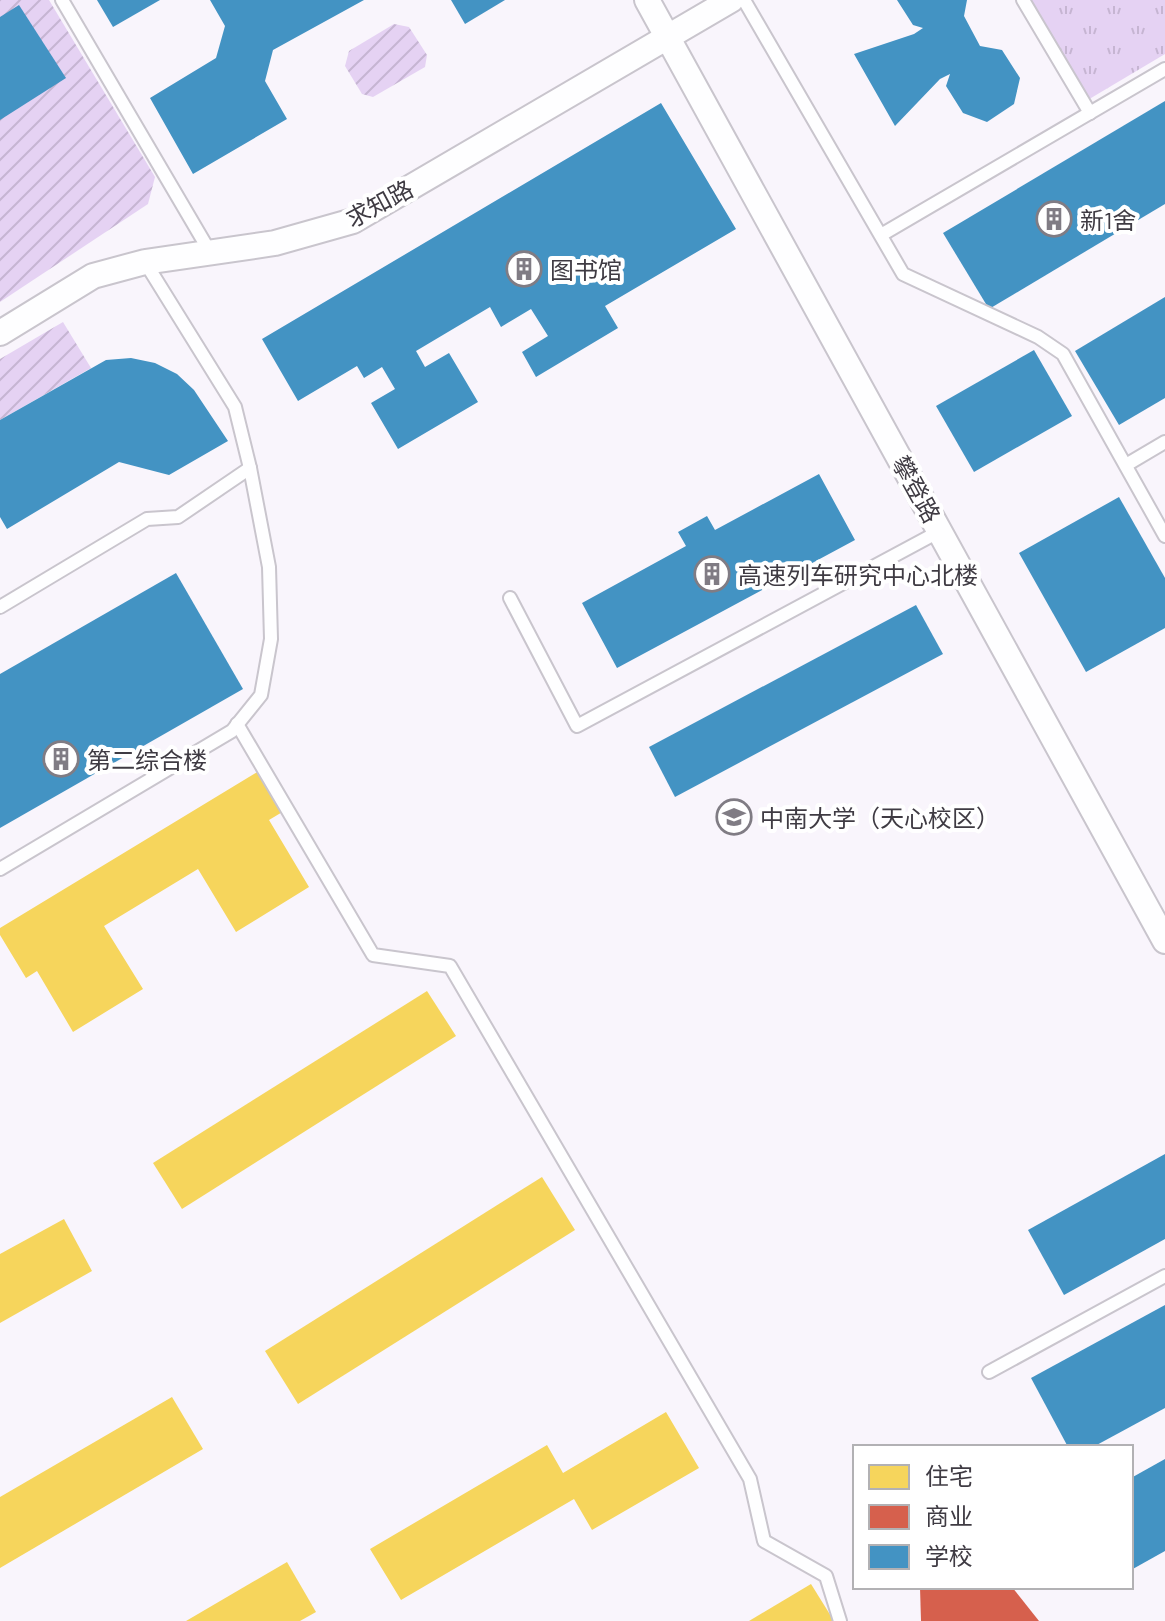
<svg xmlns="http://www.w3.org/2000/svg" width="1165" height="1621" viewBox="0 0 1165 1621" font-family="Barlow,'Noto Sans SC',sans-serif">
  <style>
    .park { fill: url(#park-tufts) }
    .garden { fill: url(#garden-furrows) }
    .homes { fill: #f6d55c }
    .shops { fill: #d6604d }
    .schools { fill: #4393c3 }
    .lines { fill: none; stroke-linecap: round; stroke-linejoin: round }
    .lane-casing { stroke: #c9c5cd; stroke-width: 16 }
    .street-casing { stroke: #c9c5cd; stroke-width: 28 }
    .lane { stroke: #fefeff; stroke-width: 12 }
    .street { stroke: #fefeff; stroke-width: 24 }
    .labels { text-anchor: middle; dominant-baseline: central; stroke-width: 8; stroke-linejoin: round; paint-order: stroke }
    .street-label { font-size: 24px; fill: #3f3b43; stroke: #fff }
    .poi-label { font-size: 24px; fill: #3f3b43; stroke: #fff; text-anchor: start }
  </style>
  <defs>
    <pattern id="park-tufts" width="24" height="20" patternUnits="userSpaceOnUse" patternTransform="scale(2)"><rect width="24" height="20" fill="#e5d2f3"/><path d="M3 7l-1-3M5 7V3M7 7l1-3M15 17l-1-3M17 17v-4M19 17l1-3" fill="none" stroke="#c6b5d2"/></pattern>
    <pattern id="garden-furrows" width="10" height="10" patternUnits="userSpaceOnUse" patternTransform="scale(2)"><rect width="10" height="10" fill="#e5d2f3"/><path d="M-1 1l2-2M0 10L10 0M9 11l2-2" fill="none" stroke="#c6b5d2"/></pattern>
  </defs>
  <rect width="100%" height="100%" fill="#f9f5fc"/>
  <polygon class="park" points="1026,0 1165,0 1165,54 1086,101"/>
  <g class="garden">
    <polygon points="0,0 49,0 155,177 148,204 0,302"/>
    <polygon points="394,24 409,27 427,55 425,67 373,97 362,94 345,66 349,51"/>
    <polygon points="63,322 91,368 0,420 0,359"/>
  </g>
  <g class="homes">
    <polygon points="259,771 284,811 269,820 309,887 236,932 198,869 104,926 143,989 73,1032 37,971 26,978 0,935 0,928"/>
    <polygon points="427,991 456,1036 182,1209 153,1163"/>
    <polygon points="542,1177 575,1230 298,1404 265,1351"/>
    <polygon points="64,1219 92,1271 0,1323 0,1254"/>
    <polygon points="172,1397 203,1449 0,1568 0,1497"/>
    <polygon points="666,1412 699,1468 592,1530 574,1499 401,1600 370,1549 547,1445 563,1473"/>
    <polygon points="287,1562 316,1612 300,1621 186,1621"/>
    <polygon points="811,1584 834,1621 749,1621"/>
  </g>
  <polygon class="shops" points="920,1587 1012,1587 1039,1621 921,1621"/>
  <g class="schools">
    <polygon points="97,0 160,0 113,27"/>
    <polygon points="210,0 364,0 273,50 265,81 287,119 193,174 150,98 216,58 225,26"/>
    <polygon points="451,0 505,0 465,24"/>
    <polygon points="897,0 967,0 964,16 980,46 1002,50 1020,78 1014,104 987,122 963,113 946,86 950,74 940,79 895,126 854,54 914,34 923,28 913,25"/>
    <polygon points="19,5 66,78 0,120 0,17"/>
    <polygon points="1165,101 1165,204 989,309 943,233"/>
    <polygon points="661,103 736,229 605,306 618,328 536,377 522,352 548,336 531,309 501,327 490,307 416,351 425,367 449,353 478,402 398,449 371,403 395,389 382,367 364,378 357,366 298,401 262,339"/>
    <polygon points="1165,297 1165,398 1119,425 1075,351"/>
    <polygon points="1034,350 1072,416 974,472 936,406"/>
    <polygon points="131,358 155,363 177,374 194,390 228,441 169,475 119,462 7,529 0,517 0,420 106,360"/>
    <polygon points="819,474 855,540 617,668 582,603 686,546 678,532 707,516 715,530"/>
    <polygon points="1119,497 1165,578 1165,628 1086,672 1019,553"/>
    <polygon points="176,573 243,689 0,828 0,674"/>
    <polygon points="916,605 943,654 675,797 649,747"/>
    <polygon points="1165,1154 1165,1239 1064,1295 1028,1230"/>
    <polygon points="1165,1305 1165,1408 1093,1447 1068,1447 1031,1378"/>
    <polygon points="1165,1459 1165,1551 1131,1570 1131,1478"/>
  </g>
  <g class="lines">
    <defs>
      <g id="lane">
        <polyline points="62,0 210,252"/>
        <polyline points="744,0 903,274 1038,337 1063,354 1165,536"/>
        <polyline points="1023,0 1090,113"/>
        <polyline points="881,235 1165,69"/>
        <polyline points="1126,465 1165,442"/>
        <polyline points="510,598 577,726 940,531"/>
        <polyline points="0,607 147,519 178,517 250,468"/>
        <polyline points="237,724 373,955 450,966 750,1479 764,1541 826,1576 840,1621"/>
        <polyline points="0,869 232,731 261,695 271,639 269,567 250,468 235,407 145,262"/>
        <polyline points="989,1372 1165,1276"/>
      </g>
      <g id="street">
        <polyline points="647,0 1165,941"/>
        <polyline points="0,333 93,276 145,262 275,243 353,221 731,0"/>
      </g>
    </defs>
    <use href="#lane" class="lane-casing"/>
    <use href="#street" class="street-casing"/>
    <use href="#lane" class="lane"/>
    <use href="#street" class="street"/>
  </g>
  <defs>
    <symbol id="building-ring" viewBox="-11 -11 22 22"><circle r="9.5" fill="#fff" stroke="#807c84" stroke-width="1.5"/><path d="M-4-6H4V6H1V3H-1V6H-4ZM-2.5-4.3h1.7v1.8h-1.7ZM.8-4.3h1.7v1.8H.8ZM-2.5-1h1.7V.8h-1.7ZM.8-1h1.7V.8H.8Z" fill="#807c84"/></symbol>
    <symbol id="university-ring" viewBox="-11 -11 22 22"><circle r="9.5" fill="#fff" stroke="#807c84" stroke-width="1.5"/><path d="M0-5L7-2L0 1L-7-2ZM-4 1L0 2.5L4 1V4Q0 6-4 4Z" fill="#807c84"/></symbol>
  </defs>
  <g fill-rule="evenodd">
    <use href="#building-ring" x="1034" y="199" width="40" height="40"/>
    <use href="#building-ring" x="504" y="249" width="40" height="40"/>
    <use href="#building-ring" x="692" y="554" width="40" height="40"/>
    <use href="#building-ring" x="41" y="739" width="40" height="40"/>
    <use href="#university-ring" x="714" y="797" width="40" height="40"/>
  </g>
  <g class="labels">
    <g class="street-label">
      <text transform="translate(379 203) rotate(-28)">求知路</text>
      <text transform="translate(917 489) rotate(61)">攀登路</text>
    </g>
    <g class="poi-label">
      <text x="1080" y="219">新1舍</text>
      <text x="550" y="269">图书馆</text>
      <text x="738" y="574">高速列车研究中心北楼</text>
      <text x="87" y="759">第二综合楼</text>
      <text x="760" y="817">中南大学（天心校区）</text>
    </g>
  </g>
  <rect x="853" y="1445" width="280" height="144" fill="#ffffff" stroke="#b2b1b4" stroke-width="2"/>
  <rect x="869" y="1465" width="40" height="24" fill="#f6d55c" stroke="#b2b1b4" stroke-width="2"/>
  <text x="925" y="1485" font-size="24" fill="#3f3b43">住宅</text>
  <rect x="869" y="1505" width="40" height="24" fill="#d6604d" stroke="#b2b1b4" stroke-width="2"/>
  <text x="925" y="1525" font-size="24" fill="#3f3b43">商业</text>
  <rect x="869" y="1545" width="40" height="24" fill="#4393c3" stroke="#b2b1b4" stroke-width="2"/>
  <text x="925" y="1565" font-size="24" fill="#3f3b43">学校</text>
</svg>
